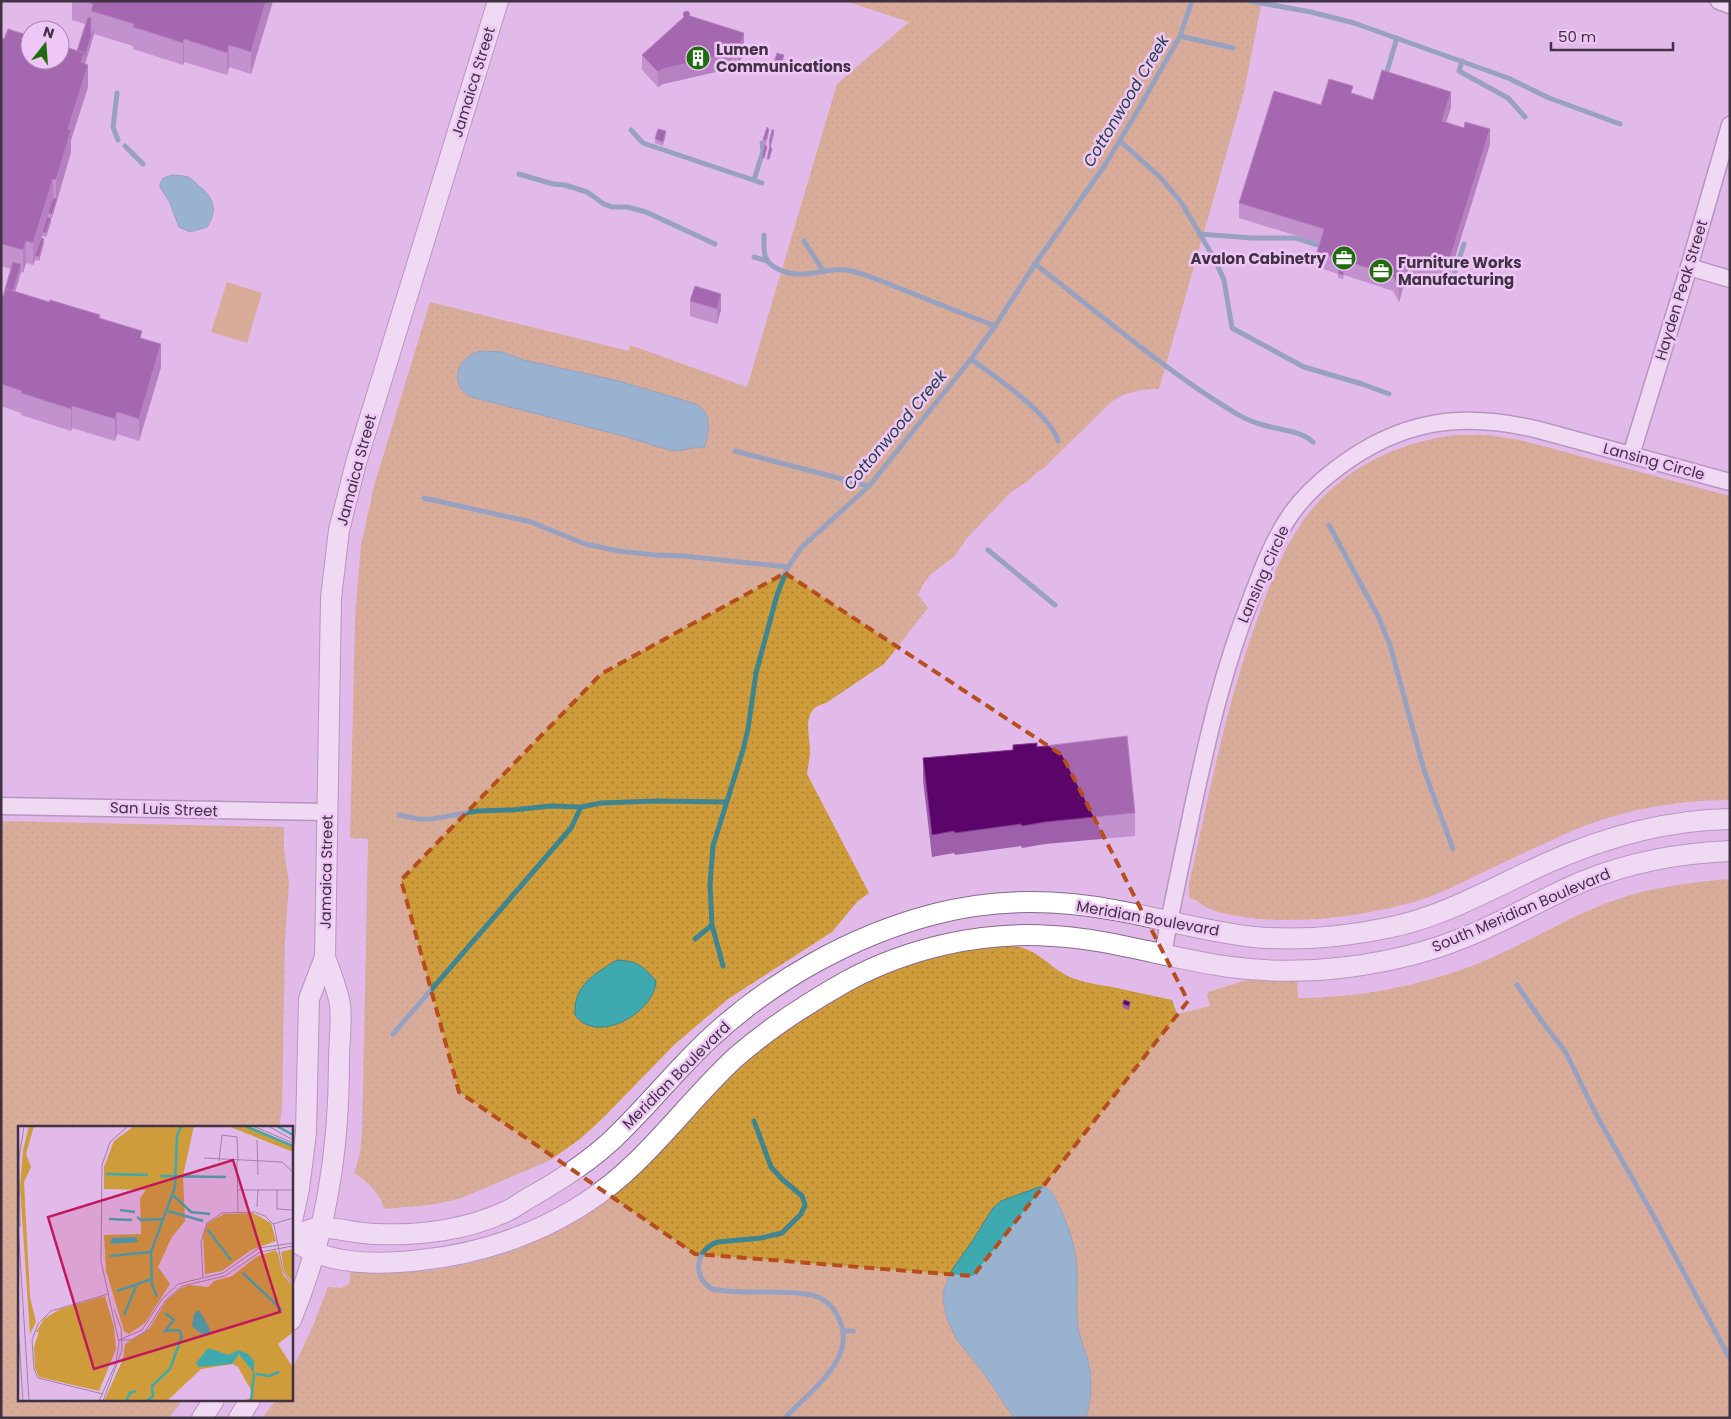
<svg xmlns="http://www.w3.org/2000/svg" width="1731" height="1419" viewBox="0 0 1731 1419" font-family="Poppins,sans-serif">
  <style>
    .grass { fill: url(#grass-dots) }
    .garden { fill: #ce9c3b }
    .water { fill: #3ea9af; stroke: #3f858f }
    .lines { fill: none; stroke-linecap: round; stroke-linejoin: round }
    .stream { stroke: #3f858f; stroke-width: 5 }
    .minor-casing { stroke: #8a6791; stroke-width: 19 }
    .major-casing { stroke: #8a6791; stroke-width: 22 }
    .minor { stroke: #fff; stroke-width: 16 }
    .major { stroke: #fff; stroke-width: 20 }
    .wall { fill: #9e60aa }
    .shaded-wall { fill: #833b90 }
    .building { fill: #5b056a; stroke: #833b90 }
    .marked { fill: none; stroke: #b64d1c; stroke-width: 4; stroke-dasharray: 10 6; stroke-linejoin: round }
    .labels { text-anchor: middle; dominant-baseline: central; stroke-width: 5; stroke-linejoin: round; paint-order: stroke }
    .poi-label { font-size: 15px; font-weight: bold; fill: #403143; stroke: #eec7f6; text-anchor: start }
    .street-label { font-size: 15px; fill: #403143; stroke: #eec7f6 }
    .water-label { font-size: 16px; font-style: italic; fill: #214143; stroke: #eec7f6 }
    .inset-river { fill: none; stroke: #3ea9af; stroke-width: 2.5 }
    .inset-road { fill: none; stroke: #a183a7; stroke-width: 1 }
    .view { fill: #c2185b; fill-opacity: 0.15; stroke: #c2185b; stroke-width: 2.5 }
    .inset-edge { fill: none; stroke: #403143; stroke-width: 2.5 }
  </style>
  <defs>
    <pattern id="grass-dots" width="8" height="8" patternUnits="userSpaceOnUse" patternTransform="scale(1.25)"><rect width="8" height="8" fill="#ce9c3b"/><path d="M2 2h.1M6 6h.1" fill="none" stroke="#a98033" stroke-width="1.8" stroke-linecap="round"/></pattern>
  </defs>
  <rect width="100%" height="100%" fill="#e1bae9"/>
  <g class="grass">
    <path d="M845,1H1262L1244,92L1159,389C1141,389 1126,392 1111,402L1044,468L1036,473L1028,481L1011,492L967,538L955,556L931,574L924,583L918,595L928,608L884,664L826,703C799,709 811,737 810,754C809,761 808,768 807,774L869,893L857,902L832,932L728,999L674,1045L603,1118L580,1139L549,1161L459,1199L430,1205L384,1209C384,1199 364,1177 354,1174L360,1153L362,1134L368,839L350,838L355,619L361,545L374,486L430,302L629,351L630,345L747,387L837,84L909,22Z"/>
    <path d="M1456,435H1488L1520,440L1730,496V800C1674,800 1616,811 1565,834C1536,847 1508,861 1479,874C1455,886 1432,898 1406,904C1349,919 1284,926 1226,914C1220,912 1214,911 1208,908C1202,905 1196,899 1189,898V884C1210,790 1228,696 1262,606C1275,572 1288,538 1312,509C1350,465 1399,442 1456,435Z"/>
    <polygon points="1,821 284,827 284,850 289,882 285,942 282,1109 279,1128 19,1128 19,1400 183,1400 169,1418 1,1418"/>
    <path d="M1730,879V1418H262L276,1400H291V1372L312,1328L328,1287L341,1288L349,1284L351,1271C370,1271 389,1274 408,1272C466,1269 527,1251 576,1220C587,1213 596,1204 606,1197C621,1185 637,1174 650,1162C680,1134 705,1102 734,1073C800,1008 916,946 1010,946C1038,946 1051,971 1075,979C1087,983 1100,985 1112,987C1132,991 1152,996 1172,1000L1177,1014L1210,1006L1207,995L1208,992L1250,979L1297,980L1298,998C1357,998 1414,987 1469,967C1520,948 1566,917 1618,899C1654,887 1692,882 1730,879Z"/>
  </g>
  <polygon class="garden" points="227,282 262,293 247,343 211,332"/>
  <g class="water">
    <path d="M172,175C177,176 183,175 188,177C192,179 195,182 198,185C213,197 219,209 207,227L190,232L179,227L169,201L160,187V184L163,178Z"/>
    <path d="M481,351L502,352L524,360L619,381L696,404C713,414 709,432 704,448L698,447L678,451L669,450L623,436L471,397C447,384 458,356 481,351Z"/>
    <path d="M617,960C638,961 643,966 656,981C654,1014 596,1045 575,1015C573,986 594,974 617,960Z"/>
    <path d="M1039,1187C1051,1186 1054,1196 1059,1206C1067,1223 1074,1241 1076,1260C1079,1281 1075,1303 1078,1325C1079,1338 1085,1349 1088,1361C1093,1380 1091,1400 1086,1418H1014L983,1372L957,1340L947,1319L943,1301L944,1289L952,1270L973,1240L993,1208L1001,1201Z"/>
  </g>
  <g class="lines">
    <g class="stream">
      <polyline points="1250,1 1311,12 1354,23 1508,78 1549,98 1620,124"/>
      <polyline points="1180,36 1233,48"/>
      <polyline points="1462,61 1459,71 1508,98 1525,117"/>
      <polyline points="1385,78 1397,38"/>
      <polyline points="117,93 113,127 118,140"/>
      <polyline points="631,130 643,143 762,183"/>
      <polyline points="1120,141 1160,177 1181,202 1214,258 1224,280 1232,328 1304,367 1362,384 1389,394"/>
      <polyline points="125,146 143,164"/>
      <polyline points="519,174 553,184 565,185 587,192 604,204 612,207 627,207 646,212 715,244"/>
      <polyline points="754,180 763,151 762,143"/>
      <polyline points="1199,234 1252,238 1296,238 1318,245"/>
      <path d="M764,235C764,249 762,261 776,268C803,283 825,265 852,271C871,276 890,285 909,292C938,304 967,315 995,326"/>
      <polyline points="804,241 824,272"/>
      <polyline points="754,257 767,261"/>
      <path d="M1035,264C1100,314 1162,368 1232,411C1241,417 1252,422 1263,425C1279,430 1300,430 1313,442"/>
      <polyline points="1413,275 1447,285 1453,277 1464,244"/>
      <path d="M971,359C994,376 1051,414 1058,441"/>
      <polyline points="735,451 869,486"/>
      <polyline points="424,498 531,522 585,544 619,551 655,555 684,556 788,567"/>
      <polyline points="1329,525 1378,616 1390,645 1424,770 1453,849"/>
      <polyline points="988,550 1055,605"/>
      <polyline points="399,815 419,819 432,819 477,811 512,810 551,806 581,807 601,803 656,801 726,802"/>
      <polyline points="695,939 712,925"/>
      <polyline points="723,966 712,925 710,885 713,846 743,750 748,729 756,673 777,595 788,567 802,547 869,486 971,359 995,326 1035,264 1105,165 1138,110 1180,36 1192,1"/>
      <polyline points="1517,985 1543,1023 1565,1051 1598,1118 1652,1213 1730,1359"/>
      <polyline points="393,1034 571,828 581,807"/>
      <path d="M754,1121L771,1167L782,1179L802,1196L805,1205L801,1214L782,1233L761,1238L718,1242C696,1249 691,1276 712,1289C744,1296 779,1288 811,1295C822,1297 832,1305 837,1315C862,1357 808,1392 785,1418"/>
      <polyline points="843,1331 853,1331"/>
    </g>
    <defs>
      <g id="minor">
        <polyline points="1719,1 1730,5"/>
        <polyline points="1689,267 1730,279"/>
        <polyline points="1631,455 1689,267 1730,125"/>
        <polyline points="1,806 327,812"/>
        <path d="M1163,954C1172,904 1183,855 1193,806C1208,736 1224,666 1251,599C1262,570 1273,540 1291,514C1303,497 1319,482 1336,469C1400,420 1461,411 1539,430L1730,482"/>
      </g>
      <g id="major">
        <polyline points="291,1226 299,1189 306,1133 309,999 325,957"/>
        <path d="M291,1237C300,1234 312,1228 321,1227C323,1227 335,1229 337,1229C350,1231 362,1234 376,1234C419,1236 467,1230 507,1211C516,1207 524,1200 534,1195C562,1179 587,1163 611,1141C645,1109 675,1071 709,1039C771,981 853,935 935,914C993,899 1055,899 1114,910C1161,918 1206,932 1254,937C1298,941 1344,937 1387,928C1444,917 1494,887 1547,863C1605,837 1666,820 1730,819"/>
        <path d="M291,1239C298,1243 305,1248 312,1251C343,1265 387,1264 421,1260C499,1252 576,1220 633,1165C669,1131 699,1091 736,1057C769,1028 808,1003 847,981C908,948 982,931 1052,936C1112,939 1170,959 1230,967C1269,972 1309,972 1348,967C1387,962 1426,953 1463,938C1504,922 1543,898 1584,881C1631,862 1680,853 1730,851"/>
        <path d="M291,1320C326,1235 339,1152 339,1061C339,1043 342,1021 340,1004C337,988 330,972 325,957L331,598L339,530L356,463L498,1"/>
        <polyline points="202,1418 214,1400"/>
        <polyline points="239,1418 250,1400"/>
      </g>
    </defs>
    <use href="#minor" class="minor-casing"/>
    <use href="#major" class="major-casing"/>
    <use href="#minor" class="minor"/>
    <use href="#major" class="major"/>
  </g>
  <g class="wall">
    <polygon points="72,1 273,1 251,74 229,67 227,75 184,62 183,65 133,49 133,46 94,34 85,64 88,87 71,140 71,152 52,218 51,218 51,222 46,237 42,236 42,235 42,238 44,243 39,261 35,260 33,265 26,263 23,273 21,272 15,292 100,318 142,338 161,367 139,441 117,434 115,441 72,428 71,431 21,415 21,413 1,406 1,295 3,296 11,269 1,266 1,38 77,51 85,24 72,20"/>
    <polygon points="683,13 690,16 744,48 738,70 733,68 663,84 658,87 642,70 642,55 683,18"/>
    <polygon points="784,59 781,68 774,66 774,62"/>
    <polygon points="1353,93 1373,100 1451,107 1446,122 1490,144 1447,283 1408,271 1399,302 1393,291 1344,275 1343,279 1338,278 1338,274 1317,267 1317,252 1320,243 1239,218 1239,203 1321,105"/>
    <polygon points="769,134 766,144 763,144 763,140"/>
    <polygon points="666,135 663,146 655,143 655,139"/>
    <polygon points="690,301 721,310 717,324 690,316"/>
    <polygon points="1013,745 1037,747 1135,813 1135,836 1045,844 1022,848 1021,846 955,855 954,853 932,857 923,781 923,758 1013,750"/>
    <polygon points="1123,1004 1130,1006 1129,1010 1123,1008"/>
  </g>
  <g class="shaded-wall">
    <polygon points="266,1 273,1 251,74 251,52"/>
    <polygon points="94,27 94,34 84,68 81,62 84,53 84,60"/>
    <polygon points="744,33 744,48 738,70 738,55"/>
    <polygon points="184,39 184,62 183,65 183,43"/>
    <polygon points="229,45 229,67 227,75 227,53"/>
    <polygon points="733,53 733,68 663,84 658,87 658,72 663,69"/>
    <polygon points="88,65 88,87 71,140 71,152 52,218 52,214 56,201 56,180 68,129"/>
    <polygon points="1451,92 1451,107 1442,136 1442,121"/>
    <polygon points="1490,129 1490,144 1447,283 1447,268"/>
    <polygon points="774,130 774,134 771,146 769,147 769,143"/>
    <polygon points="53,179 53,201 48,213 48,217 42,232 42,235 36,256 35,256 35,260 33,265 33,243"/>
    <polygon points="51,218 51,222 46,237 46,233"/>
    <polygon points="44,239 44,243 39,261 39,257"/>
    <polygon points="26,241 26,263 23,273 23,250"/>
    <polygon points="1408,256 1408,271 1399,302 1399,287"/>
    <polygon points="21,264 21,272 9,312 9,305"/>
    <polygon points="721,294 721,310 717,324 717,309"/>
    <polygon points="161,344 161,367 139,441 139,419"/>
    <polygon points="72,406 72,428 71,431 71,409"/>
    <polygon points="117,412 117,434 115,441 115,419"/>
  </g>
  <g class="building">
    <polygon points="84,1 266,1 251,52 229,45 227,53 184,39 183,43 133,27 134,24 91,11 93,4"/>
    <polygon points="686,11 689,12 690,16 744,33 738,55 733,53 663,69 658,72 642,55 684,17 683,13"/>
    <polygon points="88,17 91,18 91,33 92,34 84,60 84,53 77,51"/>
    <polygon points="8,29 30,36 30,60 60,60 60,45 84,53 81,62 88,65 68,129 71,130 56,180 53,179 33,243 26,241 23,250 1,244 1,38 4,39"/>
    <polygon points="777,53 784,55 781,64 774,62"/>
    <polygon points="1382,70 1451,92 1442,121 1464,128 1465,122 1490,129 1447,268 1408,256 1399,287 1393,276 1317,252 1324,229 1239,203 1274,91 1321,105 1329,79 1353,86 1351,93 1373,100"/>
    <polygon points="767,127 769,130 766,140 763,140"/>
    <polygon points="658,129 666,131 663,142 655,139"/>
    <polygon points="772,130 774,130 771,142 769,143"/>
    <polygon points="765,144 767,147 764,158 762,158"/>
    <polygon points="770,146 772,149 769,159 767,159"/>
    <polygon points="53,198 57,199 52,214 48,213"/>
    <polygon points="47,217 51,218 46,233 42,232"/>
    <polygon points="41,238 44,239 39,257 35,256"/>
    <polygon points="13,262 21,264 13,291 7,289 4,296 3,296"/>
    <polygon points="1339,270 1344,272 1343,275 1338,274"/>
    <polygon points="695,286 721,294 717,309 690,301"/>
    <polygon points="7,289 49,302 50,300 100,315 99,318 142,331 140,338 161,344 139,419 117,412 115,419 72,406 71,409 21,393 22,391 1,384 1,295 4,296"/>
    <polygon points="1127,736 1135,813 1045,822 1022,826 1021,824 955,833 954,831 932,835 923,758 1013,750 1013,745 1037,743 1037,747"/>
    <polygon points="1124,1000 1130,1002 1129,1006 1123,1004"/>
  </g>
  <path d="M0 0H1731V1419H0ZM785,573L1062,755L1188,1001L973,1276L695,1254L459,1092L401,880L601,674Z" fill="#e1bae9" fill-opacity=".55" fill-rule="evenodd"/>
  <path class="marked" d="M785,573L1062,755L1188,1001L973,1276L695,1254L459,1092L401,880L601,674Z"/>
  <defs>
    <symbol id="building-disc" viewBox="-11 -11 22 22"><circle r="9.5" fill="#1f6c0d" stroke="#eec7f6"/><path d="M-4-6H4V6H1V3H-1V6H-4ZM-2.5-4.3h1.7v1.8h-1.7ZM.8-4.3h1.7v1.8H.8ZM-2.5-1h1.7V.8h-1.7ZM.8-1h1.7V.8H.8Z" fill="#fff"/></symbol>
    <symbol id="office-disc" viewBox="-11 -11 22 22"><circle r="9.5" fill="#1f6c0d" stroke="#eec7f6"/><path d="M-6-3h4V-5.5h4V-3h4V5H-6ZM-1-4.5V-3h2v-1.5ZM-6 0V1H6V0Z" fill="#fff"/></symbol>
  </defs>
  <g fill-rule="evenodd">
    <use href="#building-disc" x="684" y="44" width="28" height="28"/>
    <use href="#office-disc" x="1330" y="244" width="28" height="28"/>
    <use href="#office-disc" x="1367" y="257" width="28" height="28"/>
  </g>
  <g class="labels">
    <g class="poi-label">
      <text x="716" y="49">Lumen<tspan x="716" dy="17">Communications</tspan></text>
      <text x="1326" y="258" text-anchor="end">Avalon Cabinetry</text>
      <text x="1398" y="262">Furniture Works<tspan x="1398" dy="17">Manufacturing</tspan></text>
    </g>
    <g class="street-label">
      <text transform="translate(473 82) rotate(-73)">Jamaica Street</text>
      <text transform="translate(1681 290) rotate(-73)">Hayden Peak Street</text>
      <text transform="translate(1654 461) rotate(15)">Lansing Circle</text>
      <text transform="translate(356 470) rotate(-75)">Jamaica Street</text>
      <text transform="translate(1263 574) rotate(-66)">Lansing Circle</text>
      <text transform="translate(164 809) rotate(2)">San Luis Street</text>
      <text transform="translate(326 872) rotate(-89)">Jamaica Street</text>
      <text transform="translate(1521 910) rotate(-23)">South Meridian Boulevard</text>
      <text transform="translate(1148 918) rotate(10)">Meridian Boulevard</text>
      <text transform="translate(676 1075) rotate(-45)">Meridian Boulevard</text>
    </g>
    <g class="water-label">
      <text transform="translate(1126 101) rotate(-59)">Cottonwood Creek</text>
      <text transform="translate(895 430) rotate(-50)">Cottonwood Creek</text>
    </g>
  </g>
  <g transform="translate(18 1126)">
    <rect width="275" height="275" fill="#e1bae9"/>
    <path d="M16,0L8,28L13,41L6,56L12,171L18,196L12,208L2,61L5,24L11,0ZM116,0H176L165,50L167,95L154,111L140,141L152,158L127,197L111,208L106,205L88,145L86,109L123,108L122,72L128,64L86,63V41L96,15ZM210,0L236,2L275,19V26ZM235,87L253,97L258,115L233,124L204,145L187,148L185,109L190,97L206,88ZM275,123V158L266,145L263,126ZM257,124L260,127L265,148L275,161V206L260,218L275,242V275H225L233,272V264L220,241L215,238L183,243L149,275H86L105,233L107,218L131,203L148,175L163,162L171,159L190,161L196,155L214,150L238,131ZM87,170L96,201L98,223L81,265L21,251L17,242L16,221L21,206H18L26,193L42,183Z" fill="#ce9c3b"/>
    <path d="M94,112L118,111L120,116L92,118ZM181,184L192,203L191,209L186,210L174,200L176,188ZM190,222L211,229L220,224L230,228L236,235V247L221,228L214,238L181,241L178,237Z" fill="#3ea9af"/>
    <path class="inset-river" d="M227,0L275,20M259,0L275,9M88,48L130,49M142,50L208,51M155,69L173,86L192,88M102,84L117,86M150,85L185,95M119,91L123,94L146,93M91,93L114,94M190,104L213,134M92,130L133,126M225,147L264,184M99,165L134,153M139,171L134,158L133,126L157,61L159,10L163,0M106,189L118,160M238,248L251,250L261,246M108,275L112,267L118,265M129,275L135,270L134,260L152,243L164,210L161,204L147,205L156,194L147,187M233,275L236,247"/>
    <path class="inset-road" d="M235,0L275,17M250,0L275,14M239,14L240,49M186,32L264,36L275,46M201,35L204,9L219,11L220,35M219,35L220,86M220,64H275M259,64V83L275,84M239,81L240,64M0,98L11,275M255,98L275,92M2,101L1,33L6,0M185,151L183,116L189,97L204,87L237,86L247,90L256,99L265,145L275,160M0,198L5,275M101,214L124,204L144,173L160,158L205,147L241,122L275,117M101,214H113L127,206L147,175L164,160L207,150L242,126L275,120M85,268L20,252L16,243L14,214L20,198L33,185L90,168M81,275L98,237L101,217L83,135L84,39L92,16L110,0M85,275L104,224L103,202L96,183"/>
    <path class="view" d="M215,34L262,186L76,243L30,91Z"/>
    <rect width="275" height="275" class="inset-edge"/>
  </g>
  <rect width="1731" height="1419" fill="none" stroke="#403143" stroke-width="5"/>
  <g transform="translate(45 45) rotate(17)"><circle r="24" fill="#eec7f6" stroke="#a88bae"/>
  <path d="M0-4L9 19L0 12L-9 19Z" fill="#1f6c0d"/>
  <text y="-8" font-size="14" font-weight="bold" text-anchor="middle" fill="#403143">N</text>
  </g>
  <path d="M1551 42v8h122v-8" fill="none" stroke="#403143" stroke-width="2.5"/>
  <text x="1558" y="42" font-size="15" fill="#403143" stroke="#eec7f6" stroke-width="4" paint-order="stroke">50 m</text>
</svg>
